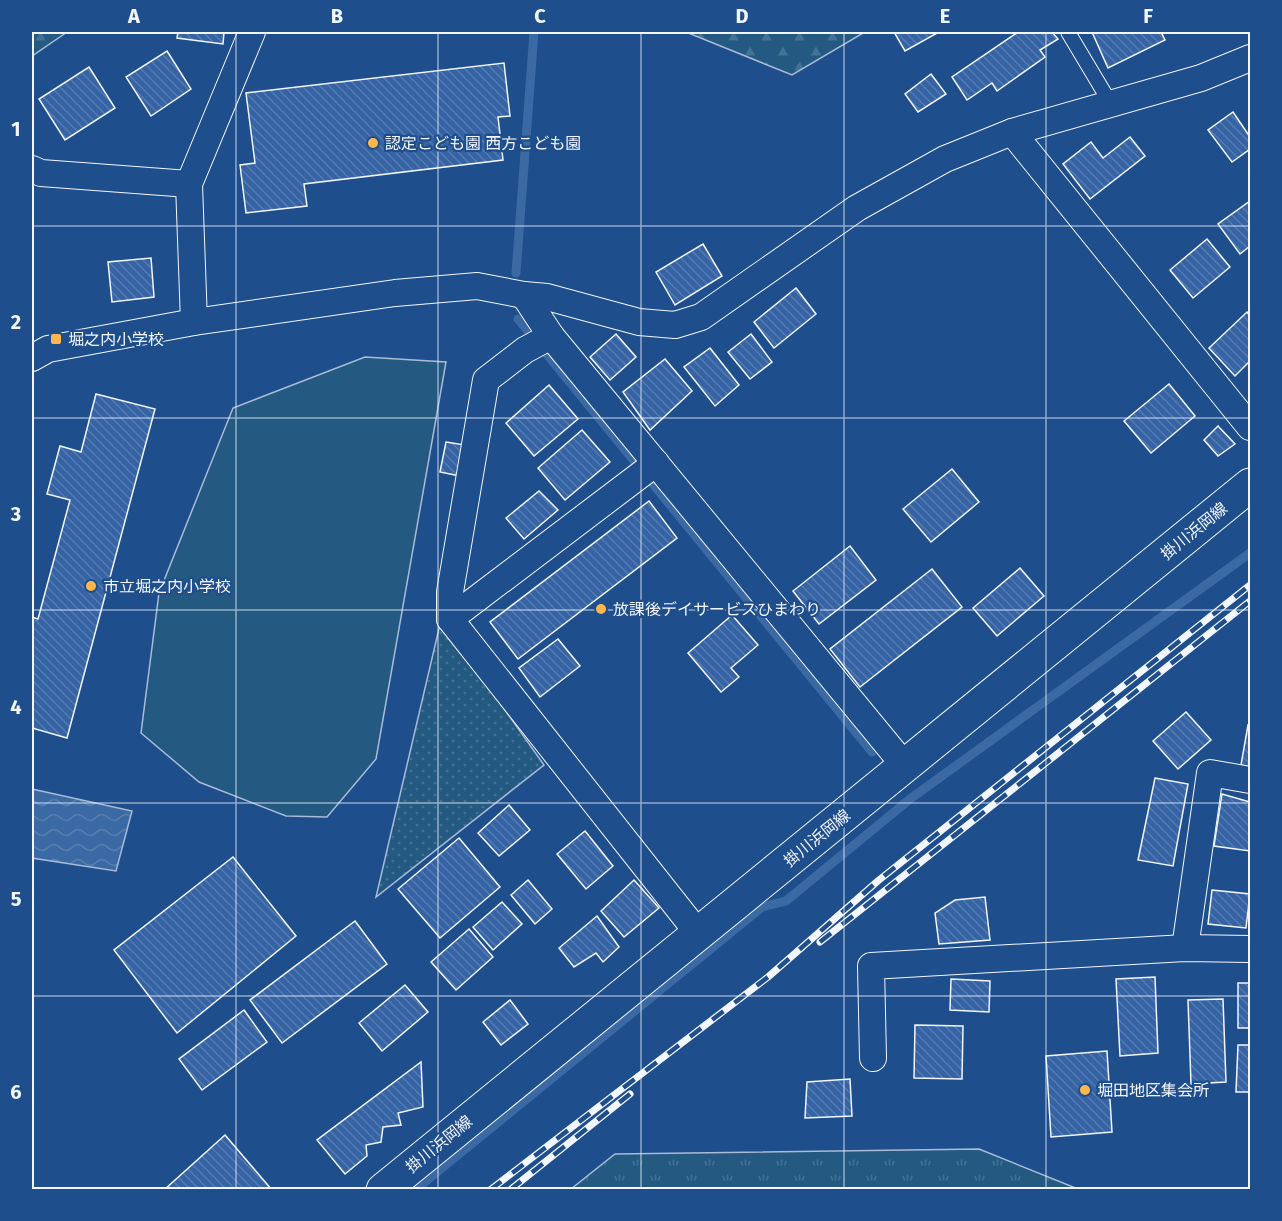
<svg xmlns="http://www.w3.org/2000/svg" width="1282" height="1221" viewBox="0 0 1282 1221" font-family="'Fira Sans','Noto Sans JP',sans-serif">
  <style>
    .grass { fill: url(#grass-tufts); stroke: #a8bbd7; stroke-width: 1.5 }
    .forest { fill: url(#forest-firs); stroke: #a8bbd7; stroke-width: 1.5 }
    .park { fill: url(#park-dots); stroke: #a8bbd7; stroke-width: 1.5 }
    .pitch { fill: #245a82; stroke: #a8bbd7; stroke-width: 1.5 }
    .water { fill: url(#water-waves); stroke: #a8bbd7; stroke-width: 1.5 }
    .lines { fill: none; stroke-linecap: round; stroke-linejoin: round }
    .stream { stroke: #3b69a3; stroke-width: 9 }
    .building { fill: url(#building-back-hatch); stroke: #f2f6ff; stroke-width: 1.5 }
    .lane-casing { stroke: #f2f6ff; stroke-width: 16 }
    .street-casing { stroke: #f2f6ff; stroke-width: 28 }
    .primary-casing { stroke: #f2f6ff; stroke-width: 35 }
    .lane { stroke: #1f4e8c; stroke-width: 14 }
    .street { stroke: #1f4e8c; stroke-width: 26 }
    .primary { stroke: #1f4e8c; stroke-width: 33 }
    .rail-casing { stroke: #f2f6ff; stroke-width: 7 }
    .rail { stroke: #1f4e8c; stroke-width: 4.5; stroke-dasharray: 14; stroke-linecap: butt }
    .grid { fill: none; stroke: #f2f6ff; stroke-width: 1.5; stroke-opacity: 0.55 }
    .poi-dot { fill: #ffb74d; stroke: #1f4e8c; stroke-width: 2 }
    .labels { text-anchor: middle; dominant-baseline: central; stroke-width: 4.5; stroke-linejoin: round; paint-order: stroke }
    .poi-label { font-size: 16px; fill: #f2f6ff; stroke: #1f4e8c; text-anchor: start }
    .street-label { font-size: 16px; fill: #f2f6ff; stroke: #1f4e8c }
    .neatline { fill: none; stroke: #f2f6ff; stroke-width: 2 }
    .grid-label { font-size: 20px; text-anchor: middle; font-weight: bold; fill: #f2f6ff }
  </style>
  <defs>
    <pattern id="grass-tufts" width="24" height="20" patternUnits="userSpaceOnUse" patternTransform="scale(1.5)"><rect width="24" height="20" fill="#245a82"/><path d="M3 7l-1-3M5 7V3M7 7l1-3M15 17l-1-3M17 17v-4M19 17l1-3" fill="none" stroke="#447295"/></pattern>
    <pattern id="forest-firs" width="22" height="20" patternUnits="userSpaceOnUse" patternTransform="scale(1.5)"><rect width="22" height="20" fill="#245a82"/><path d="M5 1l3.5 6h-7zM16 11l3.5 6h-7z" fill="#447295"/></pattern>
    <pattern id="park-dots" width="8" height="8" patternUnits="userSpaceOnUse" patternTransform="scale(1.5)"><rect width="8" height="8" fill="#245a82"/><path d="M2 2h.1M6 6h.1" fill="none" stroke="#447295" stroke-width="1.8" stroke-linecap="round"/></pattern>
    <pattern id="water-waves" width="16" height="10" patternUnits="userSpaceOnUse" patternTransform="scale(1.5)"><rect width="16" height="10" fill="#3b69a3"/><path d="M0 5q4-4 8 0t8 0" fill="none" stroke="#587fb1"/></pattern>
    <pattern id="building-back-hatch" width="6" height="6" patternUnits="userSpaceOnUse" patternTransform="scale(1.5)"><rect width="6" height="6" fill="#3563a3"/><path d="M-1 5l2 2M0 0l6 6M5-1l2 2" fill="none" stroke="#537ab1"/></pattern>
  </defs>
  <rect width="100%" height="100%" fill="#1f4e8c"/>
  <polygon class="grass" points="979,1149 1078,1189 571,1189 615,1154"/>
  <g class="forest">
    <polygon points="32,32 67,32 32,56"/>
    <polygon points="686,32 865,32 792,75"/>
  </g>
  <polygon class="park" points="441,620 544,765 376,897"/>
  <polygon class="pitch" points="365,357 446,362 376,759 327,817 286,816 199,782 141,733 159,593 233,408"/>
  <polygon class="water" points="32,789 132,811 116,871 32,858"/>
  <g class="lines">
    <g class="stream">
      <polyline points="516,273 534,32"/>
      <polyline points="518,319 872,752"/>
      <polyline points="415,1190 762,907 786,901 910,799 1250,553"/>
    </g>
  </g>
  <g class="building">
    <polygon points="178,32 224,32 223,44 177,38"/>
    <polygon points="894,32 939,32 905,51"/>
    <polygon points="1018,32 1052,32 1058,39 1040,50 1045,57 997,91 992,83 967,100 952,77"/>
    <polygon points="1092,32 1161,32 1165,40 1108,68"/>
    <polygon points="167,51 191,89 151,116 126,77"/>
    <polygon points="504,63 510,116 498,117 503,160 304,184 307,206 246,213 240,165 255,163 246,93"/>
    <polygon points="89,67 115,108 65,140 39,99"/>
    <polygon points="931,74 946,94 918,112 905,94"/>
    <polygon points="1233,112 1250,137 1250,149 1232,162 1208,130"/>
    <polygon points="1130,137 1145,156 1090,199 1063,164 1091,142 1103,158"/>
    <polygon points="1250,201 1250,246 1240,254 1218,224"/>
    <polygon points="1207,239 1230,267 1193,298 1170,270"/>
    <polygon points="703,244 722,276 675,305 656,272"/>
    <polygon points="151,258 154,297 112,302 108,262"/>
    <polygon points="796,288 816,314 774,348 754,322"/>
    <polygon points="1247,312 1250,316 1250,361 1235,376 1209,348"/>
    <polygon points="616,334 636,357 610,380 590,357"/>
    <polygon points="751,334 772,362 750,379 728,352"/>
    <polygon points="710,348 739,385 715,406 684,367"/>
    <polygon points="665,359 692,391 650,430 623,392"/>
    <polygon points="1169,384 1195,416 1151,453 1124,421"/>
    <polygon points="549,385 578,419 534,456 506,423"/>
    <polygon points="96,394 155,409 67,738 32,728 32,617 38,619 70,500 47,494 60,446 81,452"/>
    <polygon points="1218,426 1235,444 1218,456 1204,440"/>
    <polygon points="582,430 610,462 565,500 538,468"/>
    <polygon points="446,442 465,445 460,476 440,472"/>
    <polygon points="952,469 979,502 931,542 903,509"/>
    <polygon points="539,491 558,510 524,539 506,518"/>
    <polygon points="649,501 677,538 518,659 490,622"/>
    <polygon points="850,546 876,580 819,624 793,591"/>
    <polygon points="1020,568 1044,596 997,636 973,608"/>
    <polygon points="932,569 962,607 860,687 830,649"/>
    <polygon points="732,615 758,645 731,668 739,677 721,692 688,653"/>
    <polygon points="558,639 580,666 540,697 519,668"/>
    <polygon points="1186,712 1211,740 1178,769 1153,741"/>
    <polygon points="1248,725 1250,726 1250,767 1241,765"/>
    <polygon points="1155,778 1188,784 1173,866 1138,860"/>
    <polygon points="1222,794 1250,802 1250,851 1214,846"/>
    <polygon points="509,805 530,830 499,856 478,833"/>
    <polygon points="585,831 613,866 586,889 557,854"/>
    <polygon points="459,838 500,887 440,938 398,889"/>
    <polygon points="233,857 296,936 177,1033 114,950"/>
    <polygon points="528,880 552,909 535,924 511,895"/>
    <polygon points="634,880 659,908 624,937 601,911"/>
    <polygon points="1212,890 1250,894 1246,928 1208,924"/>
    <polygon points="985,897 990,940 939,944 935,913 955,900"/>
    <polygon points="502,902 522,924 493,950 473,927"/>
    <polygon points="597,916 619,947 603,962 596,953 574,967 559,948"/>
    <polygon points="355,921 387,964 282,1043 250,1000"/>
    <polygon points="469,929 493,957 456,990 431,962"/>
    <polygon points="1155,977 1158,1053 1120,1056 1116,979"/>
    <polygon points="951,979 990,981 989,1012 950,1010"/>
    <rect x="1238" y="983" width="12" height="45"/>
    <polygon points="405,985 428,1012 382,1051 359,1023"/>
    <polygon points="1223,999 1226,1082 1191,1084 1188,1000"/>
    <polygon points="510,1000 528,1024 501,1045 483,1022"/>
    <polygon points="244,1010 267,1042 202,1090 179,1059"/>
    <polygon points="915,1025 963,1026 962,1079 914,1078"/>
    <polygon points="1238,1045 1250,1045 1250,1092 1236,1092"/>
    <polygon points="1107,1051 1112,1132 1051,1137 1046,1056"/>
    <polygon points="421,1062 423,1107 398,1113 401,1125 383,1127 381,1142 366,1145 367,1156 345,1174 317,1140"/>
    <polygon points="850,1079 852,1116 805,1118 807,1082"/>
    <polygon points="225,1135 272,1190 164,1190"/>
  </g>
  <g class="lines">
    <defs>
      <polyline id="lane" points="1068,32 1111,104"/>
      <g id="street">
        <polyline points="1012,132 1250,427"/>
        <polyline points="32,169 41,173 189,184"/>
        <polyline points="524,295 551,336 905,766"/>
        <polyline points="194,322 189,184 252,32"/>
        <polyline points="32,358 48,349 194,322 395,293 477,286 524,295 547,297 639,322 675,325 701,317 857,208 945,159 1012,132 1201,78 1250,58"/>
        <polyline points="656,463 450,619 698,933"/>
        <polyline points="450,619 450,592 486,380 525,350 551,336"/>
        <polyline points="1185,948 1210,773 1250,780"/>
        <polyline points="873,1058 871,966 1185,948 1250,949"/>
      </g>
      <polyline id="primary" points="383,1190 1250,485"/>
    </defs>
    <use href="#lane" class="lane-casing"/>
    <use href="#street" class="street-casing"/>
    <use href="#primary" class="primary-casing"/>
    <use href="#lane" class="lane"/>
    <use href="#street" class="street"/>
    <use href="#primary" class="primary"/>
    <defs>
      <g id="rail">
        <polyline points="820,942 1250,601"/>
        <polyline points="490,1190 768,977 879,880 1250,585"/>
        <polyline points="510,1190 630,1094"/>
      </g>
    </defs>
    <use href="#rail" class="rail-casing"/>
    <use href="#rail" class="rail"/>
  </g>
  <path class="grid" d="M236,32V1190M438,32V1190M641,32V1190M844,32V1190M1046,32V1190M32,226H1250M32,418H1250M32,610H1250M32,803H1250M32,996H1250"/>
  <g class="poi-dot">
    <circle cx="373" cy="143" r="6"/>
    <rect x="50" y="333" width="12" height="12" rx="3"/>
    <circle cx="91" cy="586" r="6"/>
    <circle cx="601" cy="609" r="6"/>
    <circle cx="1085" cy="1090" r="6"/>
  </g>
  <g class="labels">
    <g class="poi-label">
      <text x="385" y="143">認定こども園 西方こども園</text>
      <text x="68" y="339">堀之内小学校</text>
      <text x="103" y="586">市立堀之内小学校</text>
      <text x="613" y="609">放課後デイサービスひまわり</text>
      <text x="1097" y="1090">堀田地区集会所</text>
    </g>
    <g class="street-label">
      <text transform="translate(1194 531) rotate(-39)">掛川浜岡線</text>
      <text transform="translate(817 838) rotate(-39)">掛川浜岡線</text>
      <text transform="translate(439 1144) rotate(-39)">掛川浜岡線</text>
    </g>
  </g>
  <rect width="1282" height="1221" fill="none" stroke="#1f4e8c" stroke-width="66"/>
  <rect x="33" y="33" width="1216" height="1155" class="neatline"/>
  <g class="grid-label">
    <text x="134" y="23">A</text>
    <text x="337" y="23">B</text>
    <text x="540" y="23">C</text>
    <text x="742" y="23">D</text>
    <text x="945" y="23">E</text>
    <text x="1148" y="23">F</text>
    <text x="16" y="136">1</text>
    <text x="16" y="329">2</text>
    <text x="16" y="521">3</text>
    <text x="16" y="714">4</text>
    <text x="16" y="906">5</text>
    <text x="16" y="1099">6</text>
  </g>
</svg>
